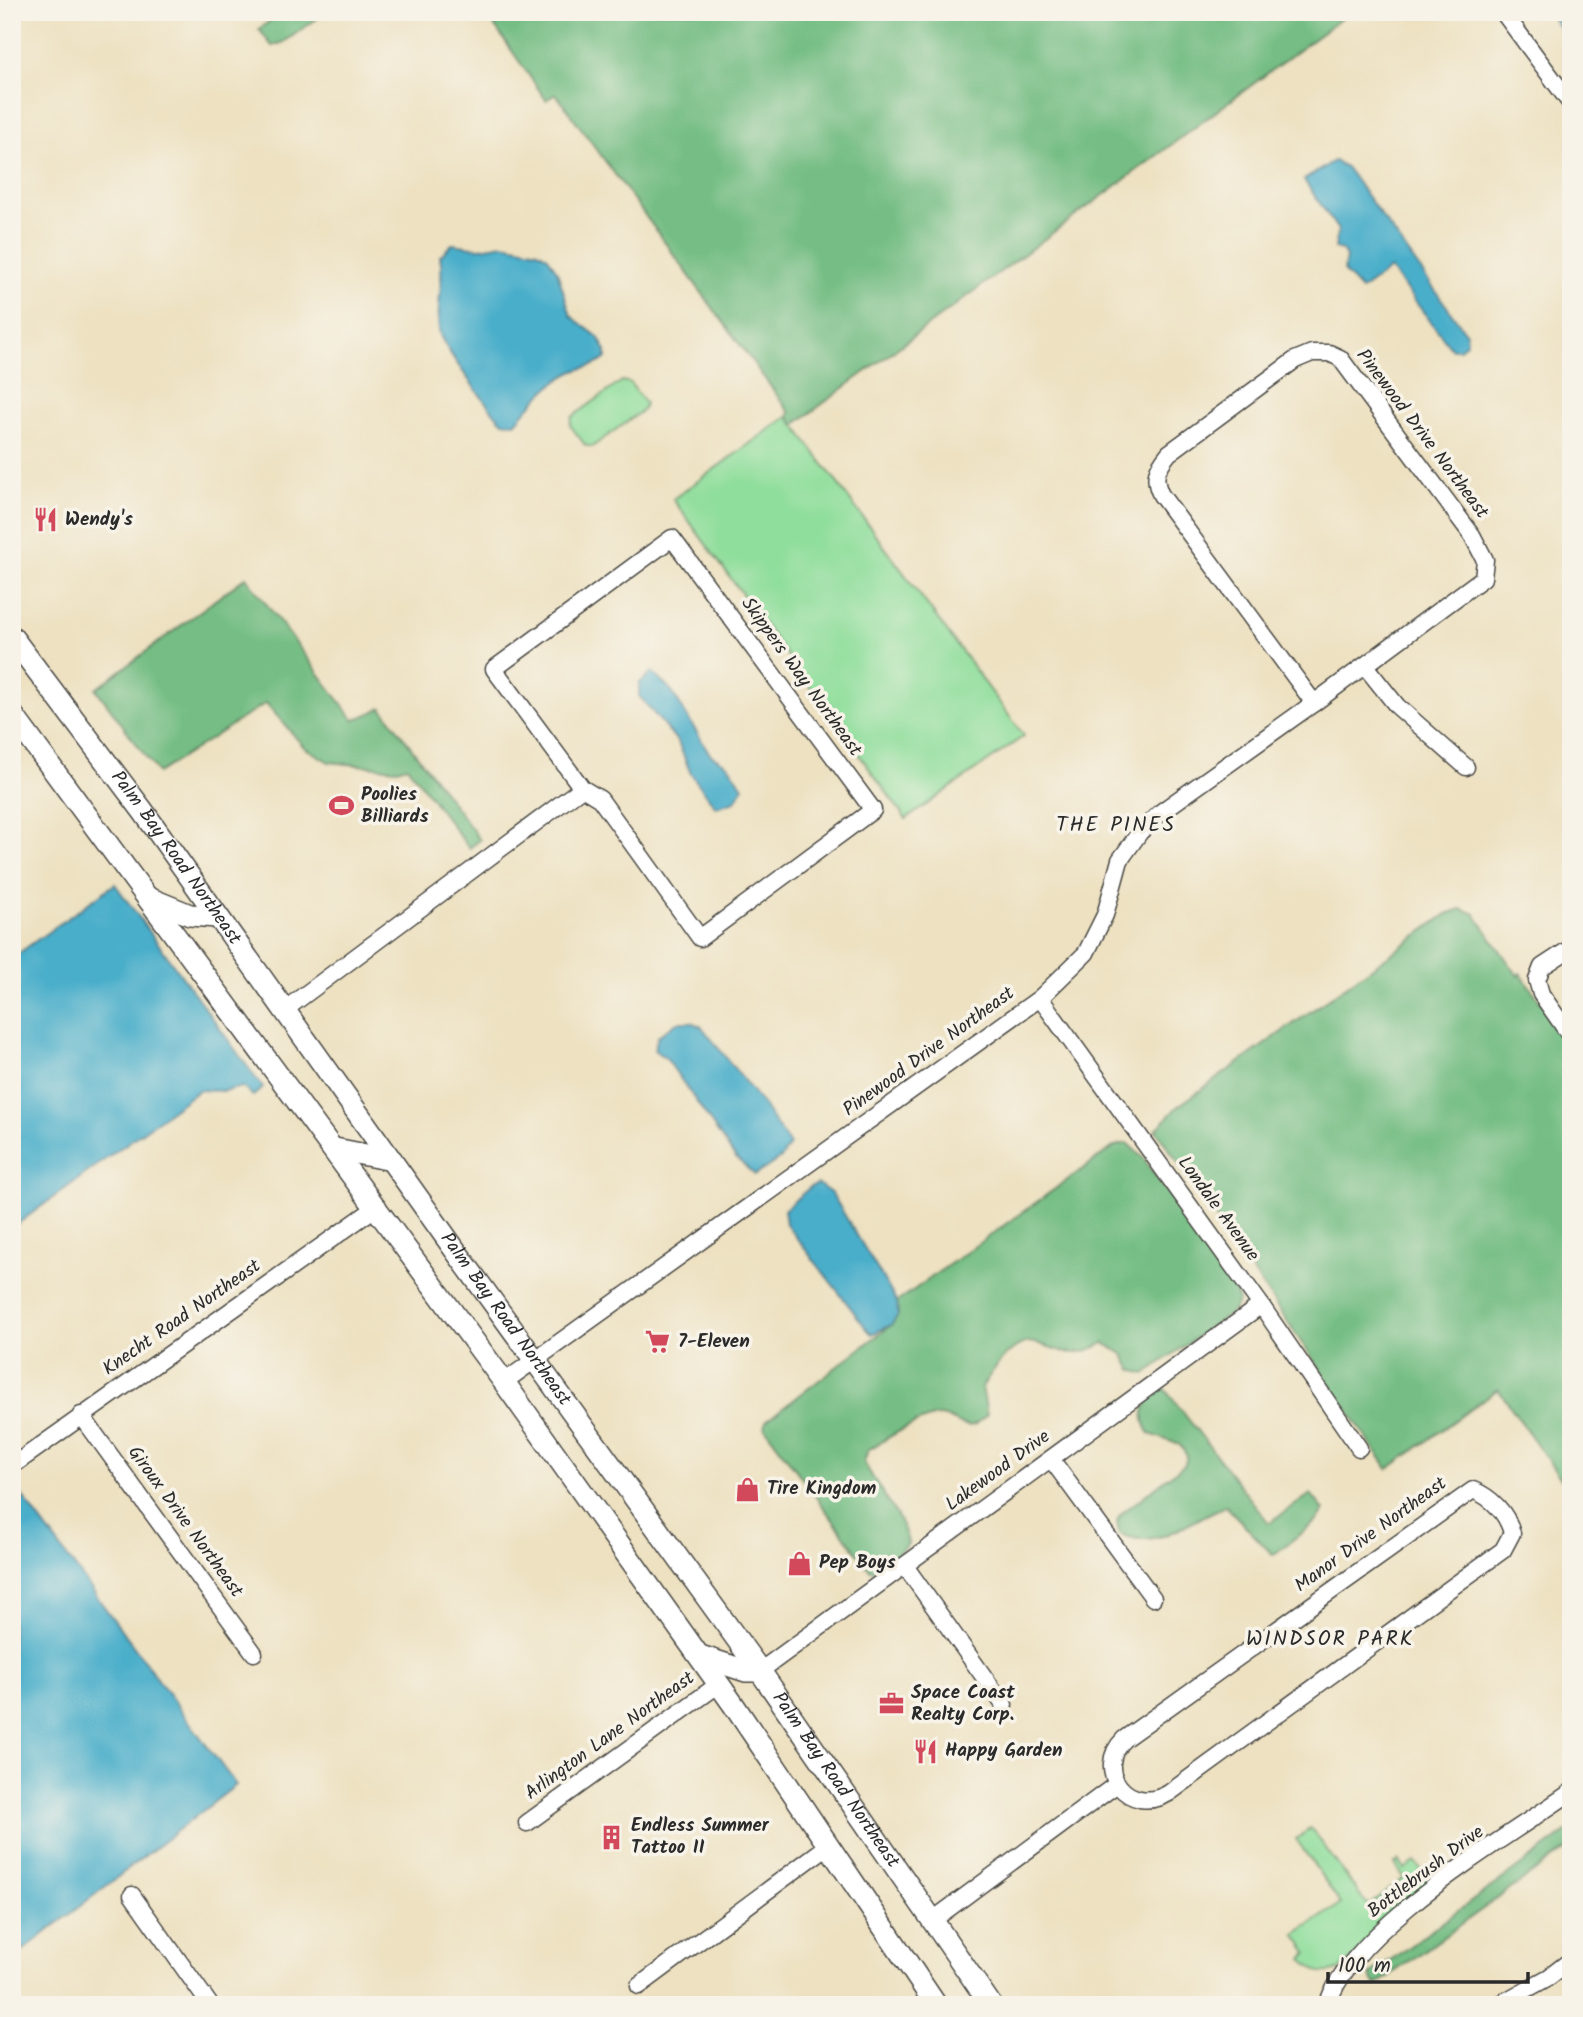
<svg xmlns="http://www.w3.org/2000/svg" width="1583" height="2017" viewBox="0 0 1583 2017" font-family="Kalam,sans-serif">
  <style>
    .green { fill: #90de9c; stroke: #5e8464; stroke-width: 2 }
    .forest { fill: #74bd84; stroke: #507458; stroke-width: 2 }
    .water { fill: #4aaeca; stroke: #3a6c7a; stroke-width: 2 }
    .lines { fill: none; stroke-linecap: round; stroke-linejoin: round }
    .street-casing { stroke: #484642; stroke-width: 19 }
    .secondary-casing { stroke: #484642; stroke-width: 24 }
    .street { stroke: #fff; stroke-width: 16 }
    .secondary { stroke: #fff; stroke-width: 21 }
    .labels { text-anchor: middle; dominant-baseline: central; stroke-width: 7; stroke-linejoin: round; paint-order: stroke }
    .street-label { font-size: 19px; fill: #2b2b2b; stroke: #f7f3e8 }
    .poi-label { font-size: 19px; font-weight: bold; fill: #2b2b2b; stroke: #f7f3e8; text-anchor: start }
    .neighbourhood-label { font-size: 21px; letter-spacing: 2px; fill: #2b2b2b; stroke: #f7f3e8 }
  </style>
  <rect width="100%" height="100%" fill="#f7f3e8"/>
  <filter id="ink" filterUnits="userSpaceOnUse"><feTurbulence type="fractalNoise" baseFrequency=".0143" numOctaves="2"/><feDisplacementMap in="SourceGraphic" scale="14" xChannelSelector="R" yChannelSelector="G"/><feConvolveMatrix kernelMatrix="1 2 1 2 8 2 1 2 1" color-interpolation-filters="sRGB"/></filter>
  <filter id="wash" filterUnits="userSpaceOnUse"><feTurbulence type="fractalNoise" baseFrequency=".00686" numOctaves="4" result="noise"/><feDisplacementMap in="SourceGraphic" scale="28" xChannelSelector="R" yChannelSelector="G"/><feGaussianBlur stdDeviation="1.57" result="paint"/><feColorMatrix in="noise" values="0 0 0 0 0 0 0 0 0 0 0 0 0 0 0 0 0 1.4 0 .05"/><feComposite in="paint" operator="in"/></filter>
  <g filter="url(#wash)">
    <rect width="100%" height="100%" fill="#ede1c1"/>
    <g class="green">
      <polygon points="622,381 630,383 645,403 643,410 592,447 585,445 570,425 572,417"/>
      <polygon points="788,416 1024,736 906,819 673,499"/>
      <path d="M1311,1828L1368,1906L1404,1878L1395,1864L1399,1861L1405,1869L1415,1862L1428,1879L1427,1891L1340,1970C1324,1974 1313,1974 1303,1959L1308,1952L1295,1934L1341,1904L1296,1839Z"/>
    </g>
    <g class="forest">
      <polygon points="282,12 326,12 284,42 272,46 259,29"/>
      <polygon points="485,12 1350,12 794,425 788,416 790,413 556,94 546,100"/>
      <polygon points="246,577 354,720 382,708 480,840 469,848 407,766 397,769 329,762 304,747 266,703 158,773 96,689"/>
      <polygon points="1461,909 1474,913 1518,976 1520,973 1571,1044 1571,1493 1498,1389 1388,1469 1156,1130 1177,1107 1447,914"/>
      <path d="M1127,1143L1143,1158L1235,1291L1239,1301L1232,1312L1145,1374L1132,1370L1123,1354L1104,1343C1043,1379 1039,1296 982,1387L987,1414C964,1442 953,1410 933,1417C911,1423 887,1438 868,1450L864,1462C875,1485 906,1522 908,1544L880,1569L870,1570L765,1428L766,1421L891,1325L898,1315L897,1302L1115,1146Z"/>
      <path d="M1164,1388L1269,1523L1311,1494L1324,1510L1317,1521L1273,1555L1226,1506C1192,1518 1157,1553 1119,1533L1117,1521L1121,1514L1185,1464L1187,1456L1180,1445L1150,1434C1137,1414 1145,1399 1164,1388Z"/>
      <polygon points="1571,1829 1571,1846 1376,1985 1370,1975"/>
    </g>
    <g class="water">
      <polygon points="1548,12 1571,12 1571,44"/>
      <polygon points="1334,161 1346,167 1466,333 1467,342 1460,349 1452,349 1390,269 1361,290 1344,272 1346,257 1342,250 1335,248 1338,230 1304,180"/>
      <path d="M452,244L480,248L504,244L538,251L548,257L557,271L571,316L598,337L606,351V358C597,367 582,367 570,373C547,385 532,404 515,423L503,422C491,411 441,345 439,331C436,305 445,281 440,256Z"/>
      <polygon points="652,672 670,689 710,754 729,766 743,787 735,801 716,807 691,774 678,742 639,696 639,684"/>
      <polygon points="115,884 263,1088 253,1096 243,1087 224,1091 199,1090 12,1228 12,958"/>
      <polygon points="677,1022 691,1022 702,1027 760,1101 790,1145 781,1158 755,1175 735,1157 666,1058 654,1050 658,1036"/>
      <polygon points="818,1184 832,1194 897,1302 898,1315 891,1325 872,1334 867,1329 786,1224 784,1210 810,1187"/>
      <polygon points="12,1482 236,1785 12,1959"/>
    </g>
  </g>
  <g filter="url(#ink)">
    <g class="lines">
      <defs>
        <g id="street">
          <polyline points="1503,12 1571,104"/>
          <path d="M1312,353H1329L1340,358L1472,535L1485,560L1483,578L1314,703L1161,495C1152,477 1157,468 1169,453L1295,360Z"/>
          <polygon points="672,538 873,810 700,938 600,799 582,788 494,669"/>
          <polyline points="1365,666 1397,706 1466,767"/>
          <polyline points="1571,948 1542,967 1537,980 1541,994 1571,1037"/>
          <polyline points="1040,998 1261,1305 1359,1448"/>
          <polyline points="283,1011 582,788"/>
          <polyline points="504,1382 1040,998 1086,953 1105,915 1120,860 1140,832 1161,812 1314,703"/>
          <polyline points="81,1415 254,1653"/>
          <polyline points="1051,1459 1153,1598"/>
          <polyline points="12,1466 378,1206"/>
          <path d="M1473,1490C1491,1497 1507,1513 1512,1533L1503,1550L1169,1793C1129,1817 1092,1770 1124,1739Z"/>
          <polyline points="905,1566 1004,1705"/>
          <polyline points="760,1671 1261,1305"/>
          <polyline points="527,1823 719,1684"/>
          <polyline points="132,1895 210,2005"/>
          <polyline points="933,1920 1117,1784"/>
          <polyline points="639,1986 829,1845"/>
          <path d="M1327,2005C1353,1927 1503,1840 1571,1792"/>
          <polyline points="1498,2005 1549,1977 1571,1960"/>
        </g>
        <g id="secondary">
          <path id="s1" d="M12,637L143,811L455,1250L760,1671L991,2005"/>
          <polyline points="12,714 504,1382 733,1704 936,2005"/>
          <polyline points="151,899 190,915 217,917"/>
          <polyline points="335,1149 392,1160"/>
          <polyline points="700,1656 746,1671 760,1671"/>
        </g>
      </defs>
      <use href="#street" class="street-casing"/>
      <use href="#secondary" class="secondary-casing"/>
      <use href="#street" class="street"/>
      <use href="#secondary" class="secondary"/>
    </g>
  </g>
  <defs>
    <symbol id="restaurant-bare" viewBox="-9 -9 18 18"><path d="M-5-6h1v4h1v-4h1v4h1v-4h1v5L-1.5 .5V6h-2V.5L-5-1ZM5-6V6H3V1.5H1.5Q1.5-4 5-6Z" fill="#d1495b" stroke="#f7f3e8" stroke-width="2.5" paint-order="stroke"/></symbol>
    <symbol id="stadium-bare" viewBox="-9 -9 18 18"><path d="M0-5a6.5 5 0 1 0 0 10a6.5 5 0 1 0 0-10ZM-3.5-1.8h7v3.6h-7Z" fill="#d1495b" stroke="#f7f3e8" stroke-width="2.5" paint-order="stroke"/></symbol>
    <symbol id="supermarket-bare" viewBox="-9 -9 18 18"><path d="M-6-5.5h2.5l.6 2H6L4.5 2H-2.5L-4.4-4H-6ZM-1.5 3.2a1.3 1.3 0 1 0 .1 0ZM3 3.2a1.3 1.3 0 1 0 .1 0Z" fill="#d1495b" stroke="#f7f3e8" stroke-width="2.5" paint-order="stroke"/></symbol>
    <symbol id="shop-bare" viewBox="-9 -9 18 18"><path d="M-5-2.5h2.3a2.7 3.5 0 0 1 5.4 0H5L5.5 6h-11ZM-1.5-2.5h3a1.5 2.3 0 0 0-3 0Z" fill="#d1495b" stroke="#f7f3e8" stroke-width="2.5" paint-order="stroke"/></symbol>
    <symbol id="office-bare" viewBox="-9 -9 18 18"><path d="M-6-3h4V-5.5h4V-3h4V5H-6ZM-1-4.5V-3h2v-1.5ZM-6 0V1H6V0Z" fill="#d1495b" stroke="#f7f3e8" stroke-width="2.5" paint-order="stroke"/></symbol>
    <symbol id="building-bare" viewBox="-9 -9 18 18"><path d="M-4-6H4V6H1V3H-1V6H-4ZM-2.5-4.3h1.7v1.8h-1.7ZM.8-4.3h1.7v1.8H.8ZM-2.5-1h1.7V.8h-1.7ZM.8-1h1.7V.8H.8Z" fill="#d1495b" stroke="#f7f3e8" stroke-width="2.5" paint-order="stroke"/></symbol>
  </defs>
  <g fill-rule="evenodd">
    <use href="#restaurant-bare" x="28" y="502" width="35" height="35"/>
    <use href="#stadium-bare" x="324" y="788" width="35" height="35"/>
    <use href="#supermarket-bare" x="640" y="1324" width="35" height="35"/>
    <use href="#shop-bare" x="730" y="1472" width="35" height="35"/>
    <use href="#shop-bare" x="782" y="1546" width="35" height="35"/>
    <use href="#office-bare" x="874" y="1686" width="35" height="35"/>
    <use href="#restaurant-bare" x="908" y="1734" width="35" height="35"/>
    <use href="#building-bare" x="594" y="1820" width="35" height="35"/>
  </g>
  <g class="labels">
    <g class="street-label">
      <text transform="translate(1422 434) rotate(53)">Pinewood Drive Northeast</text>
      <text transform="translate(801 677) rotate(54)">Skippers Way Northeast</text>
      <text stroke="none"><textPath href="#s1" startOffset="275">Palm Bay Road Northeast</textPath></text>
      <text transform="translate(929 1052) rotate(-36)">Pinewood Drive Northeast</text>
      <text transform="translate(1218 1209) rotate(54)">Londale Avenue</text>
      <text transform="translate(182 1318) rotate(-35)">Knecht Road Northeast</text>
      <text stroke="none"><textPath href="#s1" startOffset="842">Palm Bay Road Northeast</textPath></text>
      <text transform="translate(998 1471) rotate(-36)">Lakewood Drive</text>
      <text transform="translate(185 1522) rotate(54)">Giroux Drive Northeast</text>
      <text transform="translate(1371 1535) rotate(-36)">Manor Drive Northeast</text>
      <text transform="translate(610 1736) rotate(-36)">Arlington Lane Northeast</text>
      <text stroke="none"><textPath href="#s1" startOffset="1409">Palm Bay Road Northeast</textPath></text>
      <text transform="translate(1426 1872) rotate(-37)">Bottlebrush Drive</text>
    </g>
    <g class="poi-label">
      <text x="65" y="520">Wendy's</text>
      <text x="361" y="795">Poolies<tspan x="361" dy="22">Billiards</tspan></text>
      <text x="678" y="1342">7-Eleven</text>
      <text x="767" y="1489">Tire Kingdom</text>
      <text x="819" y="1563">Pep Boys</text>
      <text x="911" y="1693">Space Coast<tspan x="911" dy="22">Realty Corp.</tspan></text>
      <text x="945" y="1751">Happy Garden</text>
      <text x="631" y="1826">Endless Summer<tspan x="631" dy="22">Tattoo II</tspan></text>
    </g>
    <g class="neighbourhood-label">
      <text x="1116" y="825">THE PINES</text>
      <text x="1330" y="1639">WINDSOR PARK</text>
    </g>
  </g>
  <rect width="1583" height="2017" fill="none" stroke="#f7f3e8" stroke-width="42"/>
  <path d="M1328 1972v10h200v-10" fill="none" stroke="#2b2b2b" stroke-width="3.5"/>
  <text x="1338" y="1972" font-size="21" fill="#2b2b2b" stroke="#f7f3e8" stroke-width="5" paint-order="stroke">100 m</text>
</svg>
